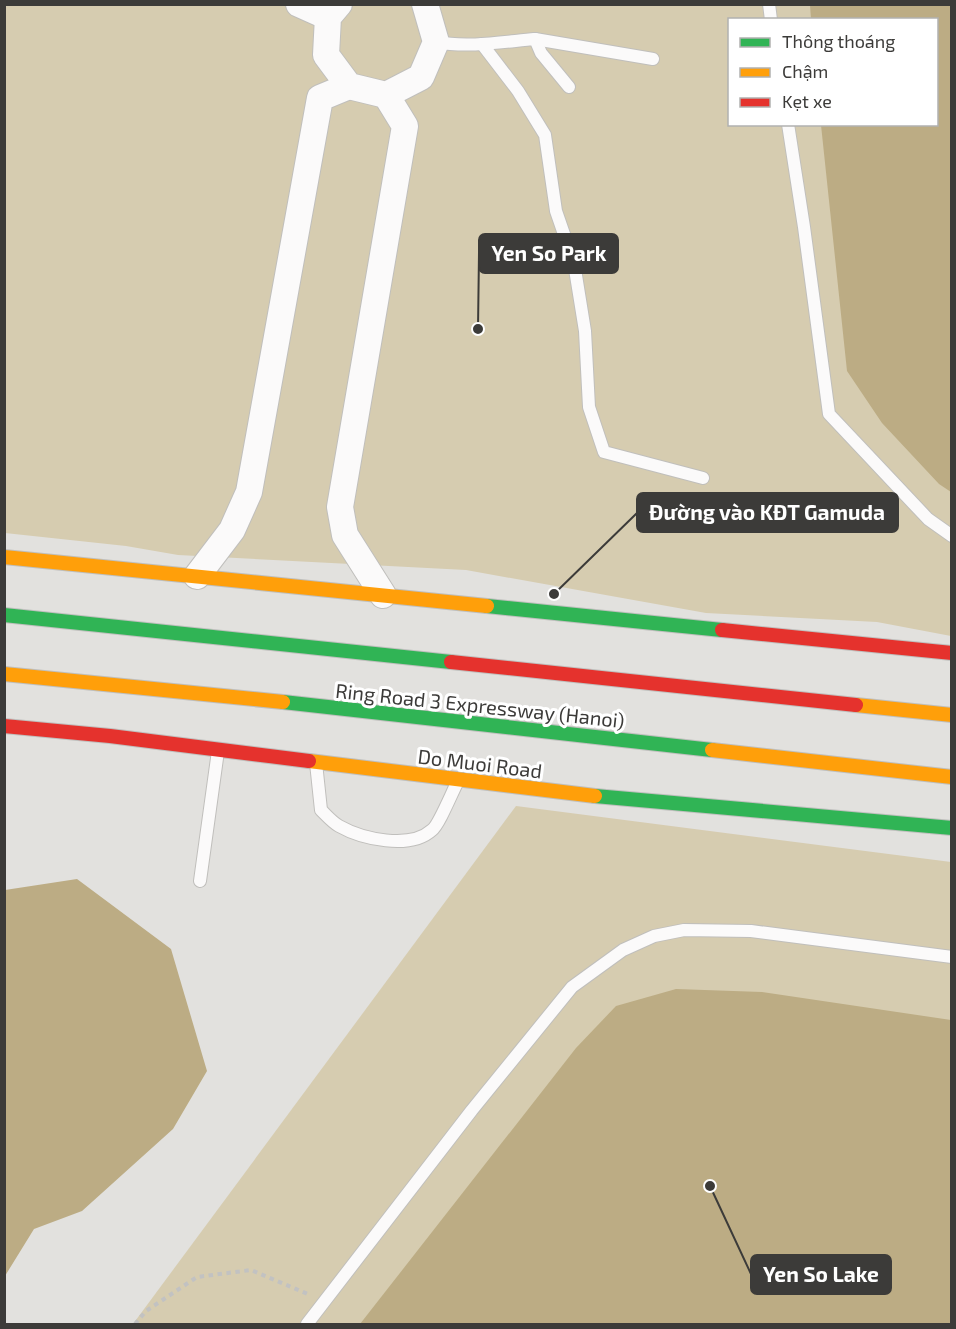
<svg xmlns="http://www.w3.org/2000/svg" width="956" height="1329" viewBox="0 0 956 1329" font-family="'Exo 2',sans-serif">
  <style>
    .green { fill: #d6ccb0; fill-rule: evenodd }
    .water { fill: #bcac84 }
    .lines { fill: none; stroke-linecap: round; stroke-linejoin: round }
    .lane-casing { stroke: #c0bfbc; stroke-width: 14 }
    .street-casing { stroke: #c0bfbc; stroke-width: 28 }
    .fast-casing { stroke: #bfbfbd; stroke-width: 16 }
    .slow-casing { stroke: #bfbfbd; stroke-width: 16 }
    .jam-casing { stroke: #bfbfbd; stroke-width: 16 }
    .path { stroke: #c2c2c2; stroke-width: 4; stroke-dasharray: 4.5 4.5; stroke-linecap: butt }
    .lane { stroke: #fbfafa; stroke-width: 12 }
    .street { stroke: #fbfafa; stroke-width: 26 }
    .fast { stroke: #30b455; stroke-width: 14 }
    .slow { stroke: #ff9f0a; stroke-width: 14 }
    .jam { stroke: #e5322d; stroke-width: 14 }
    .labels { text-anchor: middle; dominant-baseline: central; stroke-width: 6; stroke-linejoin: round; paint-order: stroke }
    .street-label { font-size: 20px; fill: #3c3b39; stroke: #fff }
    .leader { fill: none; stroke: #3c3b39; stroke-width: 2 }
    .callout-dot { fill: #3c3b39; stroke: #fff; stroke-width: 2 }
    .callout { fill: #3c3b39; stroke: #3c3b39; stroke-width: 2 }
    .callout-label { font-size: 21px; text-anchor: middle; font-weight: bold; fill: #fff }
  </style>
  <rect width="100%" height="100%" fill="#e2e1de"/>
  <g class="green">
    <path d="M5,5H951V636L877,622L706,613L466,570L178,555L126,546L5,533ZM730,20H936V124H730Z"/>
    <polygon points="516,806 951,862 951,1324 133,1324"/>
  </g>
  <g class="water">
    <polygon points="810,5 951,5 951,492 939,484 882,423 847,371 821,125 936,124 936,20 811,19"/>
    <polygon points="77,879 171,949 207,1071 173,1129 82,1211 34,1229 5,1276 5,890"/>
    <polygon points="676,989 762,992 951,1020 951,1324 360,1324 576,1048 616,1006"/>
  </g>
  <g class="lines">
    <defs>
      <g id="lane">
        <polyline points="769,4 771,20"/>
        <polyline points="535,39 653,59"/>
        <path d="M436,42C468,48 502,42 535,39L541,53L569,87"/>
        <polyline points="482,44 518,91 545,135 556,211 574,263 585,331 589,407 604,452 703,478"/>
        <polyline points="788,124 804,227 829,414 928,519 952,536"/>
        <path d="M316,763L321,810C327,816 332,822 339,826C362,839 410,850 432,830C439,825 453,790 458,781"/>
        <polyline points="200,881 218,751"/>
        <polyline points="307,1324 472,1110 572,987 623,950 654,936 684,930 751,931 952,957"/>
      </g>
      <g id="street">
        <polyline points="299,4 328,17"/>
        <polyline points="339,4 328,17 326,55 349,86 386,95 421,77 436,42 425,4"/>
        <polyline points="197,576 232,530 249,492 320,98 349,86"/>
        <polyline points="383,595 345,535 340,507 405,126 386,95"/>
      </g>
      <g id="fast">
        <polyline points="487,606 722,630"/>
        <polyline points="4,615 451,662"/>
        <polyline points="283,702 712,750"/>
        <polyline points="595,796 952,828"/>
      </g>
      <g id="slow">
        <polyline points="4,557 487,606"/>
        <polyline points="4,674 283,702"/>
        <polyline points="856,705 952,715"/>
        <polyline points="712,750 952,777"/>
        <polyline points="309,761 595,796"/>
      </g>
      <g id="jam">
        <polyline points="722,630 952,653"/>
        <polyline points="451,662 856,705"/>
        <polyline points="4,726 110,736 309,761"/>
      </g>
    </defs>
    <use href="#lane" class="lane-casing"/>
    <use href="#street" class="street-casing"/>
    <use href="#fast" class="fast-casing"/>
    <use href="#slow" class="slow-casing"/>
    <use href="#jam" class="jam-casing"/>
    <polyline class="path" points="135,1324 146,1311 197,1277 251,1270 310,1295"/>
    <use href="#lane" class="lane"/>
    <use href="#street" class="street"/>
    <use href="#fast" class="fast"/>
    <use href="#slow" class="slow"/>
    <use href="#jam" class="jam"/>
  </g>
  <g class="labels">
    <g class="street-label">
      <text transform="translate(480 705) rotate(6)">Ring Road 3 Expressway (Hanoi)</text>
      <text transform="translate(480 763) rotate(7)">Do Muoi Road</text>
    </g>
  </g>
  <path class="leader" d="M478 329L479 253M554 594L637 513M710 1186L751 1274"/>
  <g class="callout-dot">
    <circle cx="478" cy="329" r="6"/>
    <circle cx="554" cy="594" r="6"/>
    <circle cx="710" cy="1186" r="6"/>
  </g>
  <g class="callout">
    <rect x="479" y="234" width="139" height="39" rx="6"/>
    <rect x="637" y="493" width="261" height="39" rx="6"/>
    <rect x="751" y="1255" width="140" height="39" rx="6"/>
  </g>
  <g class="callout-label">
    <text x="549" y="261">Yen So Park</text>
    <text x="767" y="520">Đường vào KĐT Gamuda</text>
    <text x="821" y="1282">Yen So Lake</text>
  </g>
  <rect width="956" height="1329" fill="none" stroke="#3c3b39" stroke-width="12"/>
  <rect x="728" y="18" width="210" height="108" fill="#ffffff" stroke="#b1b1b0" stroke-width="1.5"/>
  <rect x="740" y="38" width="30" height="9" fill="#30b455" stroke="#b1b1b0" stroke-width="1.5"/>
  <text x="782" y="48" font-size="18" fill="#3c3b39">Thông thoáng</text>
  <rect x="740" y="68" width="30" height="9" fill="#ff9f0a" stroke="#b1b1b0" stroke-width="1.5"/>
  <text x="782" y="78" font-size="18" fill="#3c3b39">Chậm</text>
  <rect x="740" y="98" width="30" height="9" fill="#e5322d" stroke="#b1b1b0" stroke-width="1.5"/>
  <text x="782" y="108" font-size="18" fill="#3c3b39">Kẹt xe</text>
</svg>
